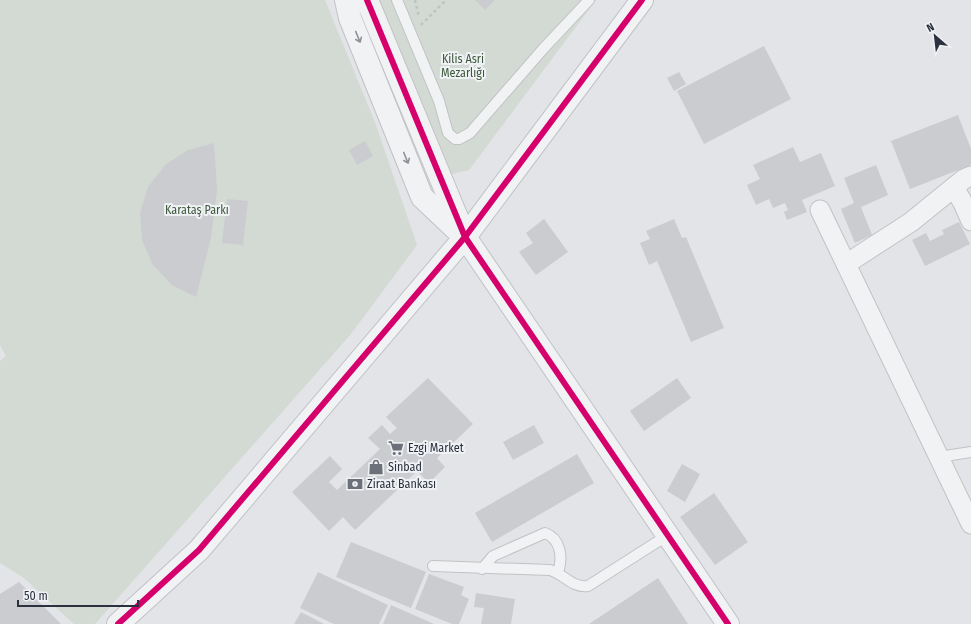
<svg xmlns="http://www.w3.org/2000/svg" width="971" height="624" viewBox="0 0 971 624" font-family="'Fira Sans Condensed',sans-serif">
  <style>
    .green { fill: #d2dad3 }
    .building { fill: #cbcccf }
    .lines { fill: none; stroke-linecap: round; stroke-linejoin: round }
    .service-casing { stroke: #c1c2c5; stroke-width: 12 }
    .minor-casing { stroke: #c1c2c5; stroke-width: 21 }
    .tertiary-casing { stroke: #c1c2c5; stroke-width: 24 }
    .path { stroke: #c1c2c6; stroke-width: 2.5; stroke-dasharray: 3 3; stroke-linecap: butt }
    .service { stroke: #f1f2f4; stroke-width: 10 }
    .minor { stroke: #f1f2f4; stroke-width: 19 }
    .tertiary { stroke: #f1f2f4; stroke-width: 22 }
    .cycleway-casing { stroke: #f0f2f6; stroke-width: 8 }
    .cycleway { stroke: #d6006c; stroke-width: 6 }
    .oneway { stroke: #8e9299 }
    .labels { text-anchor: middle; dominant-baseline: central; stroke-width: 4; stroke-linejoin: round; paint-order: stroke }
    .park-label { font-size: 12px; fill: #3d593a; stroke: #f0f2f6 }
    .poi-label { font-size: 12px; fill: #2b313e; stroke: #f0f2f6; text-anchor: start }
  </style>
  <rect width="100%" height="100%" fill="#e2e4e7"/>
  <g class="green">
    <polygon points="0,0 325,0 376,125 417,245 351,334 95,624 74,624 24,578 0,563 0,361 6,356 0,345"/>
    <polygon points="367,0 596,0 469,170 435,178"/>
  </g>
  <g class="building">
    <polygon points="475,0 495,0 485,10"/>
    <polygon points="764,46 791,99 704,144 677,91"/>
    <polygon points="679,72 686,84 674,91 667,78"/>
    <polygon points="958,115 971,149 971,165 910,189 891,141"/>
    <polygon points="365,141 373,156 357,165 349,150"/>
    <polygon points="214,143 217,190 211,238 196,297 172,285 153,265 142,240 140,213 148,187 165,165 188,150"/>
    <polygon points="793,147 800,162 821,153 835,186 802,200 807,212 787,220 784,212 788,210 785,203 773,208 769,199 756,205 747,185 760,179 753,165"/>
    <polygon points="876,165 888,195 861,207 872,235 855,243 841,209 854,203 844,178"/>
    <polygon points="227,199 248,201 243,245 222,243"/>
    <polygon points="544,219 568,252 536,275 519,252 533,243 526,233"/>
    <polygon points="674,219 682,238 686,237 724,328 691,342 657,261 649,265 640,243 650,239 646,231"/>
    <polygon points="959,222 970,244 925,266 912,240 926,233 930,241 944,234 942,230"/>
    <polygon points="428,378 473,424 437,458 445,467 429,483 417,471 355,530 343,517 329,531 292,492 330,456 342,469 329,482 337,490 380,449 368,438 382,425 390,434 397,428 386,417"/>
    <polygon points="677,378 691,398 644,431 630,411"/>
    <polygon points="534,425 544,443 513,460 503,442"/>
    <polygon points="577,454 594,483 492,542 475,513"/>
    <polygon points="682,464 700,474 685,502 667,491"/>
    <polygon points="714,493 748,542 715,565 680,517"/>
    <polygon points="351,542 426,572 411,608 336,577"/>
    <polygon points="318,572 388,605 379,624 334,624 300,608"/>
    <polygon points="429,574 464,587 461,595 469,599 459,624 452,624 415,609"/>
    <polygon points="658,578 688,624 589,624"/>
    <polygon points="19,582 61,624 0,624 0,594"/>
    <polygon points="476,593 515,599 511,624 481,624 484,608 474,607"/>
    <polygon points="391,605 434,624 383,624"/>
    <polygon points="301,612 324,624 294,624"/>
  </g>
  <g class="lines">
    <defs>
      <g id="service">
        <polyline points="397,0 439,101 448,133 455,139 459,139 470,133 543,49 589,0"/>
        <polyline points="939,457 971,452"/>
        <path d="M433,566L550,570C564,574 572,588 588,586L668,535"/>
        <path d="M482,569L493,556L545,533C561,539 563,558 558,572"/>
      </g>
      <g id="minor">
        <polyline points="954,187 963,203 971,221"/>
        <polyline points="820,210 971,524"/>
        <polyline points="846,264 911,222 964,179 971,176"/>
      </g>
      <g id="tertiary">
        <polyline points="346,0 350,18 422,197 460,233"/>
        <polyline points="367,0 465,237 728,624"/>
        <polyline points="118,624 199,550 465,237 642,0"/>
      </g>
    </defs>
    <use href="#service" class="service-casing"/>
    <use href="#minor" class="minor-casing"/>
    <use href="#tertiary" class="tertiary-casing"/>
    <g class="path">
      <polyline points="415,0 419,17"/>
      <polyline points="421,25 446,0"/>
    </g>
    <use href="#service" class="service"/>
    <use href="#minor" class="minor"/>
    <use href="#tertiary" class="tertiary"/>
    <defs>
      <g id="cycleway">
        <polyline points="367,0 465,237 728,624"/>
        <polyline points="118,624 199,550 465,237 642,0"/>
      </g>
    </defs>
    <use href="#cycleway" class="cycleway-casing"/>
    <use href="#cycleway" class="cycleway"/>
  </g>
  <defs><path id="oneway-shaft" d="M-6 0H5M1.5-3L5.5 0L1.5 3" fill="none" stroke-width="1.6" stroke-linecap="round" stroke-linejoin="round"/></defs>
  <g class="oneway">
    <use href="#oneway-shaft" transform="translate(358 37) rotate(68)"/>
    <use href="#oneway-shaft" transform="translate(406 158) rotate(68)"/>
  </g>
  <defs>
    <symbol id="supermarket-bare" viewBox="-9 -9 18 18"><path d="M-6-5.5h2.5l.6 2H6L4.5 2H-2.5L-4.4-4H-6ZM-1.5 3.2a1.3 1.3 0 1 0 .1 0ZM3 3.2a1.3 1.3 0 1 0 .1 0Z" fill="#6b7079" stroke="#f0f2f6" stroke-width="2.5" paint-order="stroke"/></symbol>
    <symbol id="shop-bare" viewBox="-9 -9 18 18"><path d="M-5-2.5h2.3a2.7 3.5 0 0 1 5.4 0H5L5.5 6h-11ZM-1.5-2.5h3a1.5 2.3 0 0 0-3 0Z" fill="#6b7079" stroke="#f0f2f6" stroke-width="2.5" paint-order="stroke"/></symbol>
    <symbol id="bank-bare" viewBox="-9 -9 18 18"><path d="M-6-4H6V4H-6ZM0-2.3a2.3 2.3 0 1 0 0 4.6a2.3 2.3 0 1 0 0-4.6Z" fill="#6b7079" stroke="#f0f2f6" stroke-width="2.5" paint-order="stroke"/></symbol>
  </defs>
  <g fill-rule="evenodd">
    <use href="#supermarket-bare" x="385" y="437" width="22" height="22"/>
    <use href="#shop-bare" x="365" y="456" width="22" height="22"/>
    <use href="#bank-bare" x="344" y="473" width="22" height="22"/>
  </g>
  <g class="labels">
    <g class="park-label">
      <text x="463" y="59">Kilis Asri<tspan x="463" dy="14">Mezarlığı</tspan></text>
      <text x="197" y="210">Karataş Parkı</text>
    </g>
    <g class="poi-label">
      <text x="408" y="448">Ezgi Market</text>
      <text x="388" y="467">Sinbad</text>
      <text x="367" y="484">Ziraat Bankası</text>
    </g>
  </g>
  <g transform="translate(935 36) rotate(332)" stroke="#f0f2f6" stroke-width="3" paint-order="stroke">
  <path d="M0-3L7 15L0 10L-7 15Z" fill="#2b313e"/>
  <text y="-6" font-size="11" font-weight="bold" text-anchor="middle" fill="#2b313e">N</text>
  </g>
  <path d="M18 600v6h120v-6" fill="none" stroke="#2b313e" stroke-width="2"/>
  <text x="24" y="600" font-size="12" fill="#2b313e" stroke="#f0f2f6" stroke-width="3" paint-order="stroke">50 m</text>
</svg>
